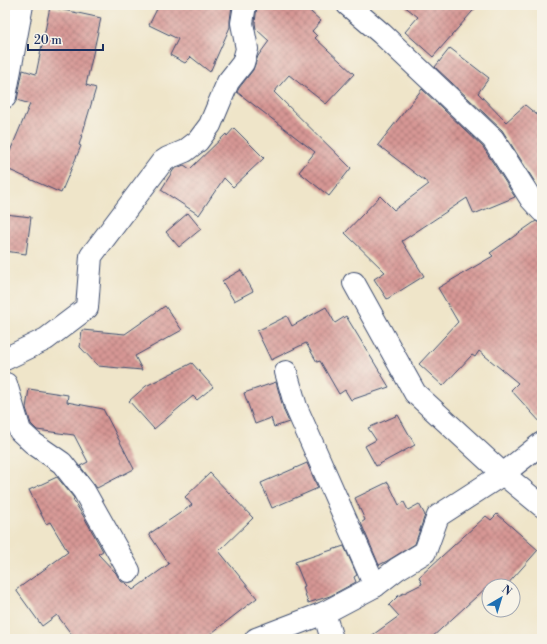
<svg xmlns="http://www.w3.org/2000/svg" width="547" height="644" viewBox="0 0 547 644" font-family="'Libre Bodoni',serif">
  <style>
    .building { fill: url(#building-cross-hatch) }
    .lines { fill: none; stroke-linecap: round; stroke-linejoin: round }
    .street-casing { stroke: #3b4a6e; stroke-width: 24 }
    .street { stroke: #fff; stroke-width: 22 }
  </style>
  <defs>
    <pattern id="building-cross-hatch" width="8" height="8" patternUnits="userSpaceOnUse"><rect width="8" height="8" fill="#d79794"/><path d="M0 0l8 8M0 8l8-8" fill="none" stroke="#ae7c7c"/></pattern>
  </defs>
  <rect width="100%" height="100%" fill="#f7f3e8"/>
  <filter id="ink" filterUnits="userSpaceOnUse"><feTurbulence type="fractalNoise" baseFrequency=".025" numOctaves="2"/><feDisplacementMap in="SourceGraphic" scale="8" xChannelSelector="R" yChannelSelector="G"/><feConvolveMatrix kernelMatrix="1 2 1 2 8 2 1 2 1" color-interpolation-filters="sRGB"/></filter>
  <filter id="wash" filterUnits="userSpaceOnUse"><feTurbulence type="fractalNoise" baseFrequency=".012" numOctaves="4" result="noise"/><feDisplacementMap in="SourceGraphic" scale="16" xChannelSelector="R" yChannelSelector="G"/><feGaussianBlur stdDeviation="0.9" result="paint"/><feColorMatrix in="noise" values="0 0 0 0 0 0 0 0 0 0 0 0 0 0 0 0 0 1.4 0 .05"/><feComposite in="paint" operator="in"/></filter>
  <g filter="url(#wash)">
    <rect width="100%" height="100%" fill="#efe5c9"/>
    <g id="blocks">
      <g class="building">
        <polygon points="159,5 232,5 230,21 230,27 210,72 191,57 185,63 170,55 178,39 149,25"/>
        <polygon points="257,5 303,5 321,21 312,31 317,36 315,38 354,74 326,104 289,75 274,92 351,168 329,196 299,172 315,152 237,92 239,88 253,70 258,56 269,41 256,29 255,23"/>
        <polygon points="403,5 478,5 433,57 405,32 418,17"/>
        <polygon points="50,7 101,18 86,85 96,88 79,145 81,146 61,193 5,168 5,163 30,104 17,100 23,70 36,74"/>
        <polygon points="450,48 489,78 478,93 506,122 525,105 542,119 542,185 538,187 502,130 435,67"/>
        <polygon points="422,89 483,147 515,197 474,214 467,198 402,241 424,276 387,299 374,279 385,272 345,233 380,196 394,210 429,184 378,145"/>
        <polygon points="234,128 264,158 233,187 224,178 199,215 161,190 174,169 184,165 190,169 226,134 227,136"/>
        <polygon points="188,213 201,229 179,247 166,232"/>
        <polygon points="5,214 31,217 26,254 5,251"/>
        <polygon points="536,221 539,223 542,223 542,424 511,390 518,383 479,351 475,357 472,355 443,386 419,364 458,322 438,288 493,256 490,253"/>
        <polygon points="241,270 253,291 234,301 222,281"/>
        <polygon points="165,306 182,330 135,356 142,370 98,366 80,347 82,330 125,334"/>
        <polygon points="326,307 335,323 346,316 389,387 351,400 345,390 339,394 320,361 317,362 306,343 271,360 257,331 287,316 292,326"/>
        <polygon points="192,363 213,387 197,400 193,396 154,429 129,401 146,386"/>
        <polygon points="276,382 284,411 289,422 274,427 271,418 255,424 244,393"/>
        <polygon points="29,389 68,395 67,402 103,409 134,469 97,488 80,466 88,462 74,435 37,430 31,424 26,408"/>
        <polygon points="398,415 415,445 376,466 365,446 376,440 368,428"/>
        <polygon points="307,463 318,488 272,508 261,483"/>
        <polygon points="210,473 253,518 219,551 257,598 204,639 75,639 57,615 42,626 16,590 68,552 50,522 46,524 29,490 57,477 74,498 74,499 73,500 84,517 103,551 98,554 116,573 118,577 122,582 125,582 133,590 169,564 149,534 192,505 185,497"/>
        <polygon points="388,482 399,505 404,502 408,510 419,504 425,515 415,544 387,561 379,565 361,523 365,520 355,498"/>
        <polygon points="497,514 538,550 506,586 488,586 430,639 367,639 399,616 389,605 398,596 422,584 419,577 486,516 491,520"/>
        <polygon points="344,546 357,575 354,577 356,582 330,596 308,603 303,587 305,586 295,562"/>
      </g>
    </g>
  </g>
  <g filter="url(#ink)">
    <use href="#blocks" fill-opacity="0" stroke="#3b4a6e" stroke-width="1"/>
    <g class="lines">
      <defs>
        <g id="street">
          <polyline points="348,5 382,34 493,139 531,199 542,211"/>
          <polyline points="5,97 22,5"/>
          <polyline points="354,283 415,393 503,474 542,506"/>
          <polyline points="5,359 46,339 87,308 91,256 162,162 168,158 185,151 198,141 210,125 228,82 243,63 247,49 242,23 245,5"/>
          <polyline points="286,372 296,407 375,586"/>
          <polyline points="6,384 20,431 33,443 62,463 84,491 129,571"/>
          <polyline points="324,613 332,639"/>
          <polyline points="256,639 324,613 375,586 397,569 425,552 438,516 503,474 542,443"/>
        </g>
      </defs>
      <use href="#street" class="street-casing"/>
      <use href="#street" class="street"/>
    </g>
  </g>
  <rect width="547" height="644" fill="none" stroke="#f7f3e8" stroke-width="20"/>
  <g transform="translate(501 598) rotate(38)"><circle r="19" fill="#f7f3e8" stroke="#9fa5b1"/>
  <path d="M0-3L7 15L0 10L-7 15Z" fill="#1f6fb2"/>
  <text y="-6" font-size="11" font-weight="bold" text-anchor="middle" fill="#1b2f5e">N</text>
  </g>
  <path d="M28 44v6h75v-6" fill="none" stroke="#1b2f5e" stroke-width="2"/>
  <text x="34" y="44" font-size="12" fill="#1b2f5e" stroke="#f7f3e8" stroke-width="3" paint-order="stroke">20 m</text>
</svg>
